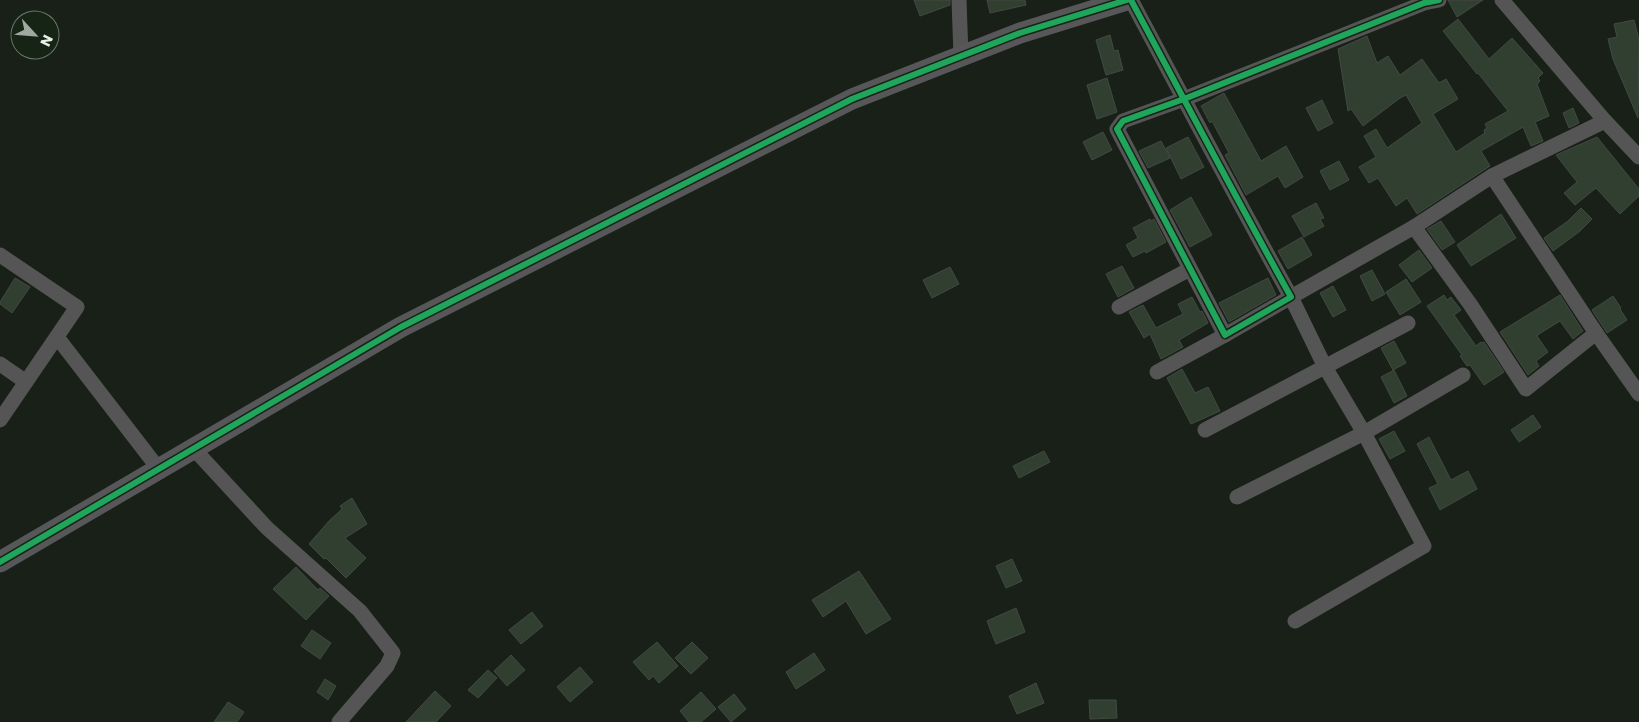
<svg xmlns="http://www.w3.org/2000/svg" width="1639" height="722" viewBox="0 0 1639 722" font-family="Poppins,sans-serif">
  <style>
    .building { fill: #313f31; stroke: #434943 }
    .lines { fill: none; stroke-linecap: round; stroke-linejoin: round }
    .street { stroke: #555556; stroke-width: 15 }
    .secondary { stroke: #575659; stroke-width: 21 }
    .cycleway-casing { stroke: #162415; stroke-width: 9 }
    .cycleway { stroke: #20a55d; stroke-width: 6 }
  </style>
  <rect width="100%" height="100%" fill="#192018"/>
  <g class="building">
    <polygon points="914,0 950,0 950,5 920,16"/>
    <polygon points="987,0 1025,0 1026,5 990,13"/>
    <polygon points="1448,0 1483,0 1457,17"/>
    <polygon points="1458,19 1489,59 1512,38 1543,73 1538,78 1540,81 1537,84 1549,116 1535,122 1543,141 1531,146 1523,127 1481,151 1490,166 1417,214 1407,198 1396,206 1378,178 1369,183 1359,167 1376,157 1364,136 1376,129 1387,148 1422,123 1406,95 1400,98 1363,126 1351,109 1348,111 1338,49 1367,36 1377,63 1388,56 1400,75 1422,59 1439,83 1446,79 1458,99 1433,114 1456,152 1485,133 1484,130 1487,128 1485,124 1508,111 1478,73 1477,74 1443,31"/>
    <polygon points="1634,20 1639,40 1638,118 1613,59 1608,39 1617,37 1614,24"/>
    <polygon points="1110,35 1114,51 1118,50 1123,70 1106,75 1096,40"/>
    <polygon points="1107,78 1117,112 1097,119 1087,85"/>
    <polygon points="1224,93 1261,161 1286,146 1303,177 1285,188 1278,176 1246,195 1225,155 1229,153 1212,121 1210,123 1201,106"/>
    <polygon points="1322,100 1333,123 1318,131 1306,108"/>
    <polygon points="1573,108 1579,123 1569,128 1563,113"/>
    <polygon points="1103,132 1112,150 1092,160 1083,142"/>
    <polygon points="1188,137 1204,167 1181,179 1166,148"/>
    <polygon points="1597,137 1639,189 1639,196 1620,214 1596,188 1575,205 1564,193 1577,182 1556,155"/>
    <polygon points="1161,141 1170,158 1148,168 1139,151"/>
    <polygon points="1339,161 1349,180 1330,190 1320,171"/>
    <polygon points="1191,197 1212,235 1190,247 1170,210"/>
    <polygon points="1316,203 1324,218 1320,219 1324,226 1304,237 1292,216"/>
    <polygon points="1581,208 1592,219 1579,232 1553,251 1544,238 1568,221"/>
    <polygon points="1501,214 1516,238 1471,266 1457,245"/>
    <polygon points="1150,219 1151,221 1154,219 1166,242 1146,253 1145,251 1133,257 1126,245 1138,238 1133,228"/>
    <polygon points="1441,221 1455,242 1442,250 1427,229"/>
    <polygon points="1302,237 1312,255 1288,269 1278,251"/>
    <polygon points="1419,250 1432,268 1412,282 1399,265"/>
    <polygon points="1122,266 1134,288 1118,297 1106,274"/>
    <polygon points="950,267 959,284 932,298 923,280"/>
    <polygon points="1372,270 1385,294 1372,301 1360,276"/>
    <polygon points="15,278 30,287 12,313 0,304 0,302"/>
    <polygon points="1268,278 1276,295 1229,322 1219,303"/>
    <polygon points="1406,279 1421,302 1400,315 1386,292"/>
    <polygon points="1333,286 1346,310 1333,317 1320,293"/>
    <polygon points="1444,295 1447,300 1451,297 1461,310 1454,315 1476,346 1481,342 1482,343 1484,342 1504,372 1484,385 1470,365 1467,366 1460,356 1462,355 1427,306"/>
    <polygon points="1560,295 1583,331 1573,339 1560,321 1539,334 1537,336 1548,352 1536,361 1539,366 1528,375 1500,332"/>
    <polygon points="1613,296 1621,308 1620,309 1627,320 1607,333 1592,310"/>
    <polygon points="1192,297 1200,312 1202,311 1208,323 1179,340 1183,347 1161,359 1150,334 1144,338 1129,312 1143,305 1156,328 1183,314 1178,304"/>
    <polygon points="1394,341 1406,363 1393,370 1381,348"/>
    <polygon points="1182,369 1195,393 1208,387 1220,411 1191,424 1167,378"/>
    <polygon points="1394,370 1407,396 1394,403 1381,377"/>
    <polygon points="1533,415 1541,427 1519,442 1511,430"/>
    <polygon points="1394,431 1405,451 1390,459 1379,439"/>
    <polygon points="1429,437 1451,480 1468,471 1477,489 1440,510 1429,488 1438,484 1417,444"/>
    <polygon points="1044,451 1050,462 1019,478 1013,466"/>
    <polygon points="352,498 367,524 345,538 366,558 346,578 326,558 324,559 309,544 329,521 342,509 340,506"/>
    <polygon points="1012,559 1022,581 1006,588 996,566"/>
    <polygon points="296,567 318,590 320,588 329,596 306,620 273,589"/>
    <polygon points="859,571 891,619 866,634 846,601 823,617 812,600"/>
    <polygon points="1016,608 1025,632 996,644 987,621"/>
    <polygon points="532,612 543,626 521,644 509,630"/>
    <polygon points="312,630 331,643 320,659 301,646"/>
    <polygon points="657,642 678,666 659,683 653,676 649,680 633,662"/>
    <polygon points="692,642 708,658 691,674 675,658"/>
    <polygon points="814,653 825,670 796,689 786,672"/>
    <polygon points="511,655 525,670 507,686 494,671"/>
    <polygon points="580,667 593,682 570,702 557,687"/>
    <polygon points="488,670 497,678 478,698 468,690"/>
    <polygon points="325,679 336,686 328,700 317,692"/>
    <polygon points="1036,683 1044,703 1017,714 1009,696"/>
    <polygon points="435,691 451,706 436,722 406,722"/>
    <polygon points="701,692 716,709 701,722 689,722 680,711"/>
    <polygon points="734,694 746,709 731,722 718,707"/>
    <polygon points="1089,700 1116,700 1117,718 1090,719"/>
    <polygon points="228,702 244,712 237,722 214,722"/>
  </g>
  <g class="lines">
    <g class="street">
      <polyline points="959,0 961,56"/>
      <path d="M1131,0C1184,99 1236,198 1291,297L1225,335L1117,129L1123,121L1184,99L1424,3L1439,0"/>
      <polyline points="1502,0 1605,121 1639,157"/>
      <polyline points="1605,121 1492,176 1596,333 1639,394"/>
      <polyline points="1414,227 1492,176"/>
      <polyline points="0,255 77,307 0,420"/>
      <polyline points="1119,307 1190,269"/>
      <polyline points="57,337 158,468"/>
      <polyline points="0,364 26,382"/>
      <polyline points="1157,372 1225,335"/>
      <polyline points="1205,430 1408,323"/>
      <polyline points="193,448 267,528 360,611 393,653 387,666 339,722"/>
      <polyline points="1237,497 1364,433 1463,375"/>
      <polyline points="1295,621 1424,546 1364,433 1325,367 1291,297 1414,227 1470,304 1526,389 1596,333"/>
    </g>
    <polyline class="secondary" points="0,562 401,327 852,99 1020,33 1127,0"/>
    <defs>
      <g id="cycleway">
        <path d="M1131,0C1184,99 1236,198 1291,297L1225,335L1117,129L1123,121L1184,99L1424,3L1439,0"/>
        <polyline points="0,562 401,327 852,99 1020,33 1127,0"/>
      </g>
    </defs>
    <use href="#cycleway" class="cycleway-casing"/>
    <use href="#cycleway" class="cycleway"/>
  </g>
  <g transform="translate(35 35) rotate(116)"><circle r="24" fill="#162415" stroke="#6a7669"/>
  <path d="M0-4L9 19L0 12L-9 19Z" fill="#a0a89f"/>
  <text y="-8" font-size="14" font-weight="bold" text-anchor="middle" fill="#e8f2e7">N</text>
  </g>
</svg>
